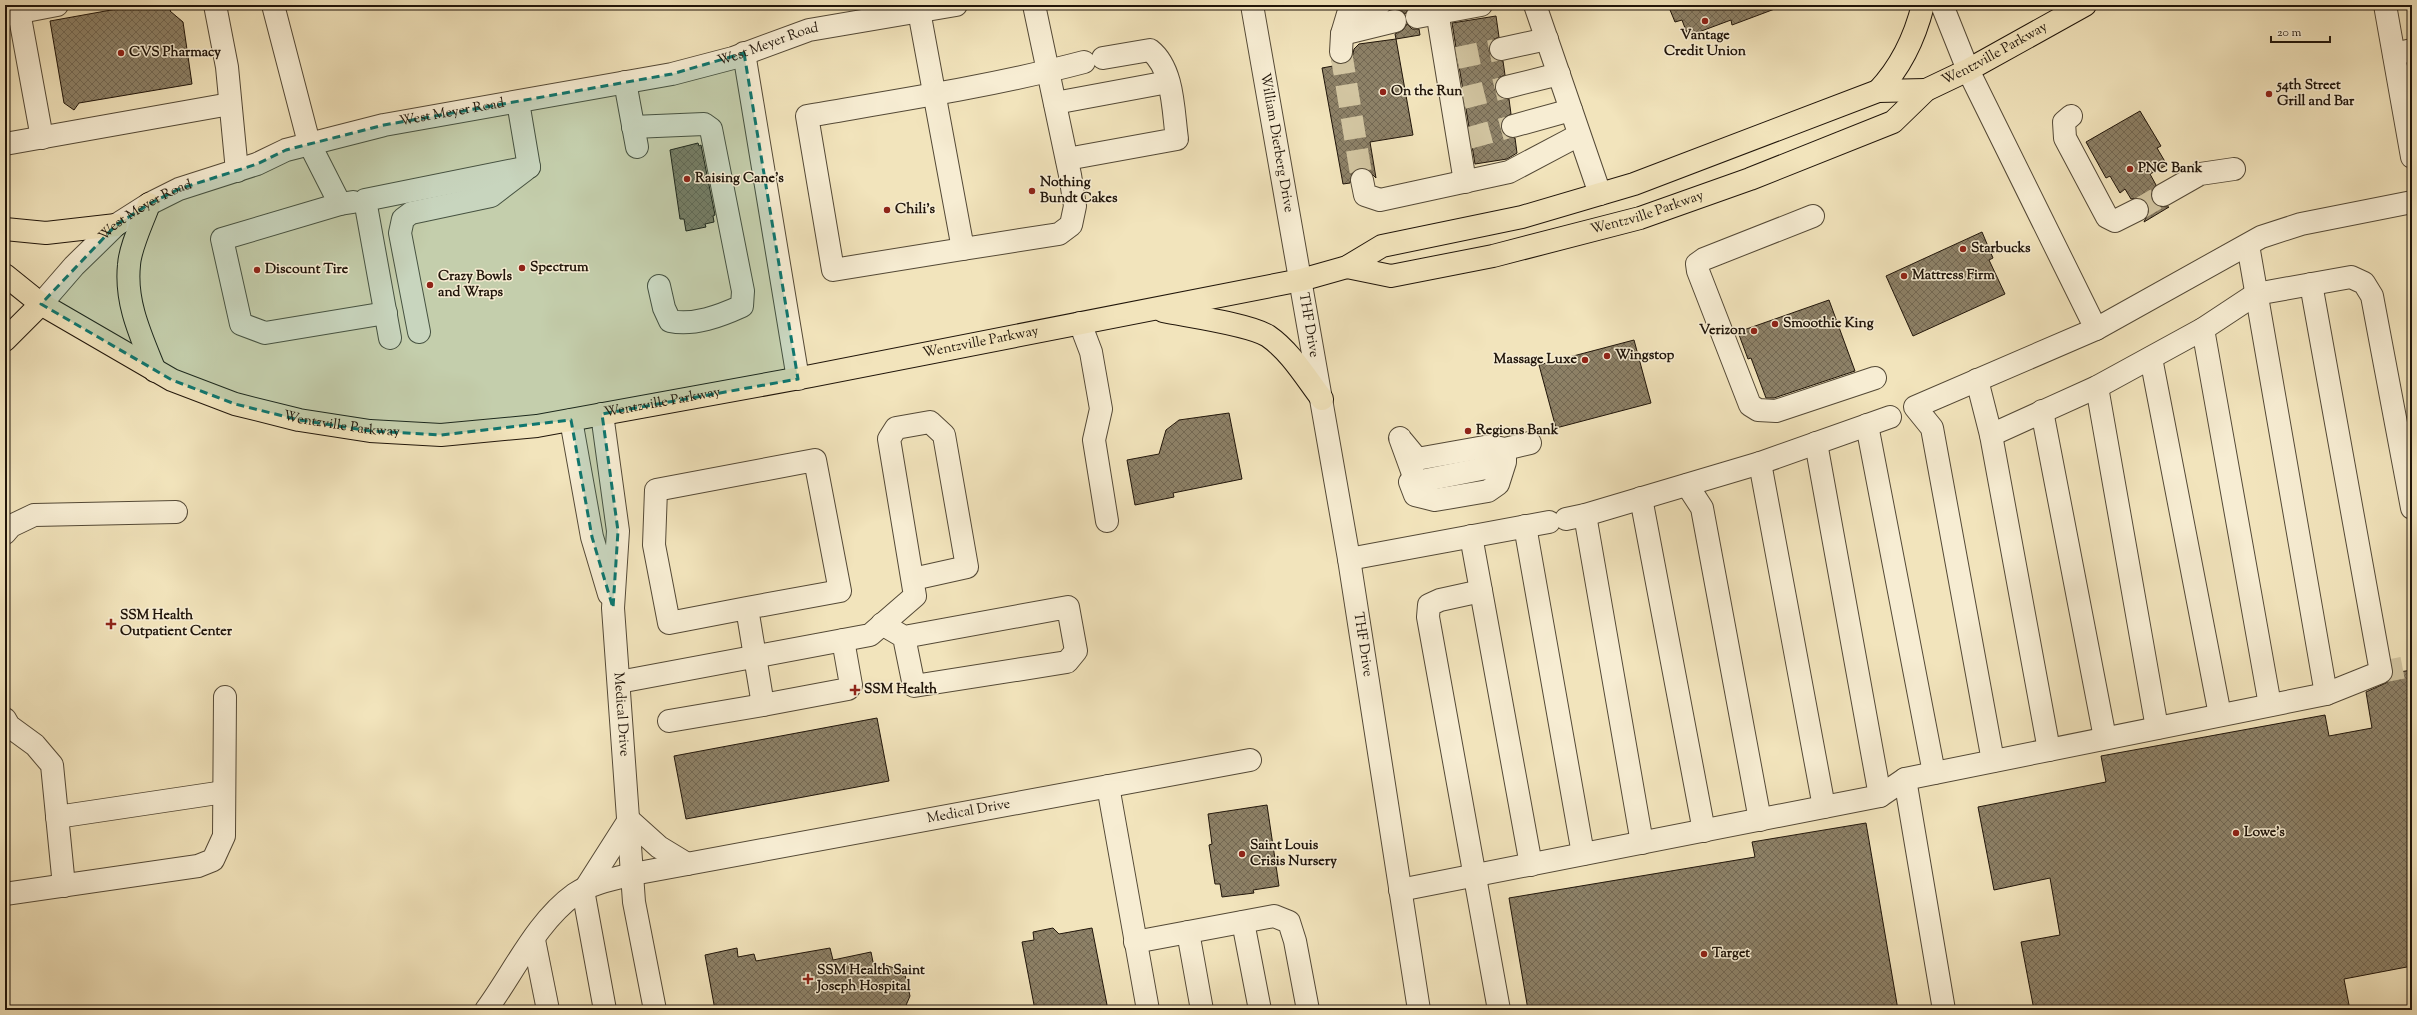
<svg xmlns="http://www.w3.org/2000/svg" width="2417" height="1015" viewBox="0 0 2417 1015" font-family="'Sorts Mill Goudy',serif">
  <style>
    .building { fill: url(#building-cross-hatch); stroke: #20150a }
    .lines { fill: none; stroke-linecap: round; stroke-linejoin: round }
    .minor-tunnel { stroke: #d2c5a1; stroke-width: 22; stroke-dasharray: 22 11; stroke-linecap: butt }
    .minor-casing { stroke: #544936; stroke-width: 24 }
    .major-casing { stroke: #20150a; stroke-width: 24 }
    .minor { stroke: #f7edd3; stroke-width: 22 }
    .major { stroke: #f2e4bc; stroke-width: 22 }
    .marked { fill: #0f766e; fill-opacity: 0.2; stroke: #0f766e; stroke-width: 3; stroke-dasharray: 8 5; stroke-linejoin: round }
    .poi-dot { fill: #8f2418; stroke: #f7edd3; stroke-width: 1.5 }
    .labels { text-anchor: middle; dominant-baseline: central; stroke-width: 3; stroke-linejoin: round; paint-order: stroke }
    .poi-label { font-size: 14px; font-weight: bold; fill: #20150a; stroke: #f7edd3; text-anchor: start }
    .street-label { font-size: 14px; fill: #20150a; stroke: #f7edd3 }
  </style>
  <defs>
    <pattern id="building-cross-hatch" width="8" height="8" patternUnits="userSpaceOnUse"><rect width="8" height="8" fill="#8d8167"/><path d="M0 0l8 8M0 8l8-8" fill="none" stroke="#736853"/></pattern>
  </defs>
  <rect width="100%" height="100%" fill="#f2e4bc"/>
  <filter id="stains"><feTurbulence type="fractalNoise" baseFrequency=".005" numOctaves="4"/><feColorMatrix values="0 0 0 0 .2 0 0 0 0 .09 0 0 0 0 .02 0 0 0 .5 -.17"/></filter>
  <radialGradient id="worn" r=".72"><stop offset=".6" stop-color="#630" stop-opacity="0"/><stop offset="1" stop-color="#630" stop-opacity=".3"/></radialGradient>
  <g class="building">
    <polygon points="139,5 174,5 170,11 183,22 192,84 79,103 74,110 64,103 50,21"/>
    <polygon points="1414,5 1409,8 1405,14 1399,9 1391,9"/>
    <polygon points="1668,5 1780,5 1780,7 1732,25 1731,20 1688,36 1682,20 1675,22"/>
    <polygon points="1496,16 1499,37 1492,40 1489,51 1492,58 1503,61 1505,75 1498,78 1495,90 1498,96 1509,99 1511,114 1504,118 1501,129 1505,135 1515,138 1517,153 1507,159 1475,164 1452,23"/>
    <polygon points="1407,24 1412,29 1419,29 1420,35 1396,39 1395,34 1403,30"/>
    <polygon points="1396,39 1413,135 1370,142 1376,178 1366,168 1360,168 1353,171 1350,183 1343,184 1322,68 1333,66 1332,60 1340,64 1347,63 1352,58 1354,49 1359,44"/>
    <polygon points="2140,111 2161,146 2157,148 2167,165 2150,174 2156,185 2151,195 2152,201 2157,206 2169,207 2144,222 2149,211 2148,204 2138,198 2131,199 2125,189 2120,193 2110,176 2106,178 2086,142"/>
    <polygon points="698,143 699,146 701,145 715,215 713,216 714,222 705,224 706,227 686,231 684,219 680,219 670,150"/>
    <polygon points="1982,232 1993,258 1989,260 2005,294 1913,336 1886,276"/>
    <polygon points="1829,300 1855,371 1774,398 1766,398 1751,358 1748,359 1738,332"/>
    <polygon points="1634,340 1651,403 1556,428 1539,365"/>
    <polygon points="1229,413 1242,479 1173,493 1174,497 1135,505 1127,460 1159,454 1166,430 1179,420"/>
    <polygon points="2412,670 2412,966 2344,979 2350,1010 2034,1010 2021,942 2060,935 2050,878 1994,890 1978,807 2106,782 2101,756 2325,715 2329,736 2372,728 2366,692 2386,683 2390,680 2393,673"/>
    <polygon points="877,718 889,781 686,819 674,756"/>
    <polygon points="1267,805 1279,886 1253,890 1254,893 1222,897 1220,884 1215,884 1209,845 1212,844 1208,814"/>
    <polygon points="1866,823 1898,1010 1528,1010 1509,898 1755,857 1752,842"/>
    <polygon points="1053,928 1059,934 1092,928 1108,1010 1035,1010 1022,942 1034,940 1033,932"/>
    <polygon points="737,948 738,957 754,954 756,961 830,948 833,960 871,952 874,967 885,965 897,969 905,975 910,996 904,1010 715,1010 705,955"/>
  </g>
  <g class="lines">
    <g class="minor-tunnel">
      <polyline points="1341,52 1362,180"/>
      <polyline points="1457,58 1501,49"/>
      <polyline points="1463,98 1507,87"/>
      <polyline points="1469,138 1513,126"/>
      <polyline points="2137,210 2163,195"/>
      <polyline points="2381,672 2412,666"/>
    </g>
    <defs>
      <g id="minor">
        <polyline points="215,5 227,67 237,171"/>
        <polyline points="273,5 309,143 340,204 353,202"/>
        <path id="s1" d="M1252,5L1349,559L1419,1010"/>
        <polyline points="1436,5 1465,182"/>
        <polyline points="1535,5 1600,194"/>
        <polyline points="1942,5 1968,70 2096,329"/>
        <polyline points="2385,5 2412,157"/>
        <polyline points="919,11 963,249 1059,234 1071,225 1075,206 1070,175 1034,5"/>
        <polyline points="19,12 42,138"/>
        <polyline points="5,15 57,5"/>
        <polyline points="1417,17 1481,5"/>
        <polyline points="1342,34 1395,21"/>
        <polyline points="1501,49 1547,39"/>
        <polyline points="1341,52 1342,34 1348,14 1379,5"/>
        <polyline points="744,53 798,379"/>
        <polyline points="2394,54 2412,50"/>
        <polyline points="625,82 637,147"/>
        <polyline points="1507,87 1559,74"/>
        <polyline points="518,102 529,167"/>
        <polyline points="1055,103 1168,82"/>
        <polyline points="2071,116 2064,122 2065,138 2107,217 2115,221 2137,210"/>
        <polyline points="1513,126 1571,110"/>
        <path d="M633,127L704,124L711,129L743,291L742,306C720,316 694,326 670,321L664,308L659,286"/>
        <polyline points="5,144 230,104"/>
        <path d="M1067,159L1177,139C1173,111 1174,69 1150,50L1103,58"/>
        <polyline points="1362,180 1365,195 1380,200 1509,172 1579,135"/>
        <polyline points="2163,195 2200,174 2234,169"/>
        <polyline points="340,204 222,239 241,324 265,333 386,313"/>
        <polyline points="1813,216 1704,259 1697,264 1698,271 1750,405 1758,410 1776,411 1875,378"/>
        <polyline points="2248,245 2326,694"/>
        <path d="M963,249L833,270L807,116C900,100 993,86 1084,62"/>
        <path id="s2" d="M41,304L74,266L116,225L149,204L179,189L257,164L286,150L384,125L672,74L733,58L809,30L956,5"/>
        <polyline points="1080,323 1091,352 1101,409 1094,440 1107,521"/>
        <polyline points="2203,329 2270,705"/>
        <polyline points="419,332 400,233 403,219 411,213 491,196 525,170"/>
        <polyline points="390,338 365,200 529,167"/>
        <polyline points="2151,358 2220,715"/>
        <polyline points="1977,380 1991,435 2049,750"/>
        <polyline points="2097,387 2157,728"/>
        <polyline points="2042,411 2105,738"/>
        <path id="s3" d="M602,414L618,531L613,608L634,902L655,1010"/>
        <polyline points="571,420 592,537 609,594"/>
        <polyline points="1867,425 1934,773"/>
        <polyline points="1991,435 2097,387 2203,329 2256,294 2351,277 2364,283 2372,296 2412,508"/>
        <polyline points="1400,438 1416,482 1501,465 1505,449"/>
        <polyline points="1403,442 1417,459 1490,446 1505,449 1530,443"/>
        <polyline points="1816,443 1880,796"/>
        <polyline points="1760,463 1824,807"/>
        <polyline points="1410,482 1415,495 1435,500 1488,491 1498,484 1505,462 1505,452"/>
        <polyline points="1687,485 1702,508 1760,820"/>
        <polyline points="1641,498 1704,831"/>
        <polyline points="1585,515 1642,843"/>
        <polyline points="1566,519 1585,515 1760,463 1890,417"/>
        <polyline points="1525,526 1583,854"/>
        <polyline points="5,533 11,526 34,515 176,512"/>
        <polyline points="1471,536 1531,865"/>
        <polyline points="1349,559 1549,522"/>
        <polyline points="1481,591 1440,600 1429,605 1428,617 1499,1010"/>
        <polyline points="747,608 669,623 654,545 656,490 815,460 840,591 747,608 763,705 848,689 851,685 843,640"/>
        <polyline points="882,624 904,637 914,686 1067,662 1076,651 1068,607 904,637"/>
        <polyline points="619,682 870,635 915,596 889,439 896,428 930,422 944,435 967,567 913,579"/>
        <polyline points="5,719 9,726 35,745 52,765 64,886"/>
        <polyline points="669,721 763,705"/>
        <polyline points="1993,761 1932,428 1915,407 2096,329 2261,237 2301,224 2412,202"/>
        <polyline points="1905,779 1944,1010"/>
        <polyline points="1108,786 1148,1010"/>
        <polyline points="57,817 224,792"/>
        <polyline points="629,820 659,847 687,864"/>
        <polyline points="585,889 629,820"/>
        <polyline points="583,890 605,1010"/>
        <polyline points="1400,890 1880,796 1905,779 2326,694 2381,672 2311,284"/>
        <polyline points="5,894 198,866 213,860 224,836 225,697"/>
        <polyline points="1243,922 1260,1010"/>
        <polyline points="1188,932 1202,1010"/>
        <polyline points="534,940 548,1010"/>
        <polyline points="1135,942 1274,916 1289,922 1295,941 1308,1010"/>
        <path id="s4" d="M486,1010C514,972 536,922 575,894C592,883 613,879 633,874L1250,760"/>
      </g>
      <g id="major">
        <path d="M1878,91C1901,67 1915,37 1923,5"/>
        <path d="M149,204C143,221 130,247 129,265C125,303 141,336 155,371"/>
        <polyline points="5,229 46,233 116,225"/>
        <path id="s5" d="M1347,267L1391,276L1493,256L1640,218L1750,179L1893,122L1926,90L1968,70L2085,5"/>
        <path id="s6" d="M5,275L41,304L172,380L235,404L299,420L370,431L441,435L537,426L811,376L1301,280L1347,267L1382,246L1522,217L1634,184L1878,91L1926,90"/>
        <path d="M1163,311C1187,316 1249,324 1268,336C1290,351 1306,378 1322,399"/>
        <polyline points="5,340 41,304"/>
      </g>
    </defs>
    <use href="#minor" class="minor-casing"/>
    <use href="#major" class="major-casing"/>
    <use href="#minor" class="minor"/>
    <use href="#major" class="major"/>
  </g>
  <path class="marked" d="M744,53L798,379L602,414L618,531L613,608L592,537L571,420L441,435L370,431L299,420L235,404L172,380L41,304L116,225L149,204L179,189L257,164L286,150L384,125L672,74Z"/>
  <g class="poi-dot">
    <circle cx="1705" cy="21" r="4"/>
    <circle cx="121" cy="53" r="4"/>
    <circle cx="1383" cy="92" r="4"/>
    <circle cx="2269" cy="94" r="4"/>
    <circle cx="2130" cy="169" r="4"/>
    <circle cx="687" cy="179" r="4"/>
    <circle cx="1032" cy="191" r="4"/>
    <circle cx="887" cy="210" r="4"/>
    <circle cx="1963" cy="249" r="4"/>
    <circle cx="522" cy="268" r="4"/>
    <circle cx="257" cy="270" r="4"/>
    <circle cx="1904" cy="276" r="4"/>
    <circle cx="430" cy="285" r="4"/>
    <circle cx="1775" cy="324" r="4"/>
    <circle cx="1754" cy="331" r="4"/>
    <circle cx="1607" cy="356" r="4"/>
    <circle cx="1585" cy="360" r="4"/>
    <circle cx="1468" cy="431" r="4"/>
    <path d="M109 618h4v4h4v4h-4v4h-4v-4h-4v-4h4z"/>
    <path d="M853 684h4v4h4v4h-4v4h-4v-4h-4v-4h4z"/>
    <circle cx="2236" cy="833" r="4"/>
    <circle cx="1242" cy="854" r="4"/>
    <circle cx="1704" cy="954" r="4"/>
    <path d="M806 973h4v4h4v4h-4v4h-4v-4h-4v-4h4z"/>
  </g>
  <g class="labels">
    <g class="poi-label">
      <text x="1705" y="36" text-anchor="middle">Vantage<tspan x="1705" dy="16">Credit Union</tspan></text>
      <text x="129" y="53">CVS Pharmacy</text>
      <text x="2277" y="86">54th Street<tspan x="2277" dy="16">Grill and Bar</tspan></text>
      <text x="1391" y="92">On the Run</text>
      <text x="2138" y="169">PNC Bank</text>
      <text x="695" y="179">Raising Cane's</text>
      <text x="1040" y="183">Nothing<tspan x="1040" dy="16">Bundt Cakes</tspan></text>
      <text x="895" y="210">Chili's</text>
      <text x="1971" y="249">Starbucks</text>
      <text x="530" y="268">Spectrum</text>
      <text x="265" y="270">Discount Tire</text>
      <text x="1912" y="276">Mattress Firm</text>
      <text x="438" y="277">Crazy Bowls<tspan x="438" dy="16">and Wraps</tspan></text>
      <text x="1783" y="324">Smoothie King</text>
      <text x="1746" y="331" text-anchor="end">Verizon</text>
      <text x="1615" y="356">Wingstop</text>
      <text x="1577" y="360" text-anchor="end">Massage Luxe</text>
      <text x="1476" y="431">Regions Bank</text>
      <text x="120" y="616">SSM Health<tspan x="120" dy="16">Outpatient Center</tspan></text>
      <text x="864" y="690">SSM Health</text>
      <text x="2244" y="833">Lowe's</text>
      <text x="1250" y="846">Saint Louis<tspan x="1250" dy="16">Crisis Nursery</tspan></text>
      <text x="1712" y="954">Target</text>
      <text x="817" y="971">SSM Health Saint<tspan x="817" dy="16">Joseph Hospital</tspan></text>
    </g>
    <g class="street-label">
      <text stroke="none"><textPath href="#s2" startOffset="790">West Meyer Road</textPath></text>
      <text stroke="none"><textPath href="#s5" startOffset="695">Wentzville Parkway</textPath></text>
      <text stroke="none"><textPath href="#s2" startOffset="466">West Meyer Road</textPath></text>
      <text stroke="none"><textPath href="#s1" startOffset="140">William Dierberg Drive</textPath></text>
      <text stroke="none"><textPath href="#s2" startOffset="142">West Meyer Road</textPath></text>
      <text stroke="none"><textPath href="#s5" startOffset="309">Wentzville Parkway</textPath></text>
      <text stroke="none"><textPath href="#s1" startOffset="325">THF Drive</textPath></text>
      <text stroke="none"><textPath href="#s6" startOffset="1022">Wentzville Parkway</textPath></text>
      <text stroke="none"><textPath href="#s6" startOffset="698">Wentzville Parkway</textPath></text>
      <text stroke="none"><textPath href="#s6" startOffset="374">Wentzville Parkway</textPath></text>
      <text stroke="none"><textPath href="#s1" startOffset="649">THF Drive</textPath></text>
      <text stroke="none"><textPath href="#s3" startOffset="302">Medical Drive</textPath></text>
      <text stroke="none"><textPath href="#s4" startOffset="550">Medical Drive</textPath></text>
    </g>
  </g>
  <rect width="2417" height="1015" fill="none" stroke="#f2e4bc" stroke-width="20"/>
  <rect x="6" y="6" width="2405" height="1003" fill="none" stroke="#20150a" stroke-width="2"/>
  <rect x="10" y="10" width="2397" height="995" fill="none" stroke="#20150a"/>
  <path d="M2271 36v6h59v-6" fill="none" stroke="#20150a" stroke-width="2"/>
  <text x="2277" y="36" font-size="12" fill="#20150a" stroke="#f7edd3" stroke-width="3" paint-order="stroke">20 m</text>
  <rect width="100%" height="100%" filter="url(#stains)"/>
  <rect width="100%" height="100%" fill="url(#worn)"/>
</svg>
